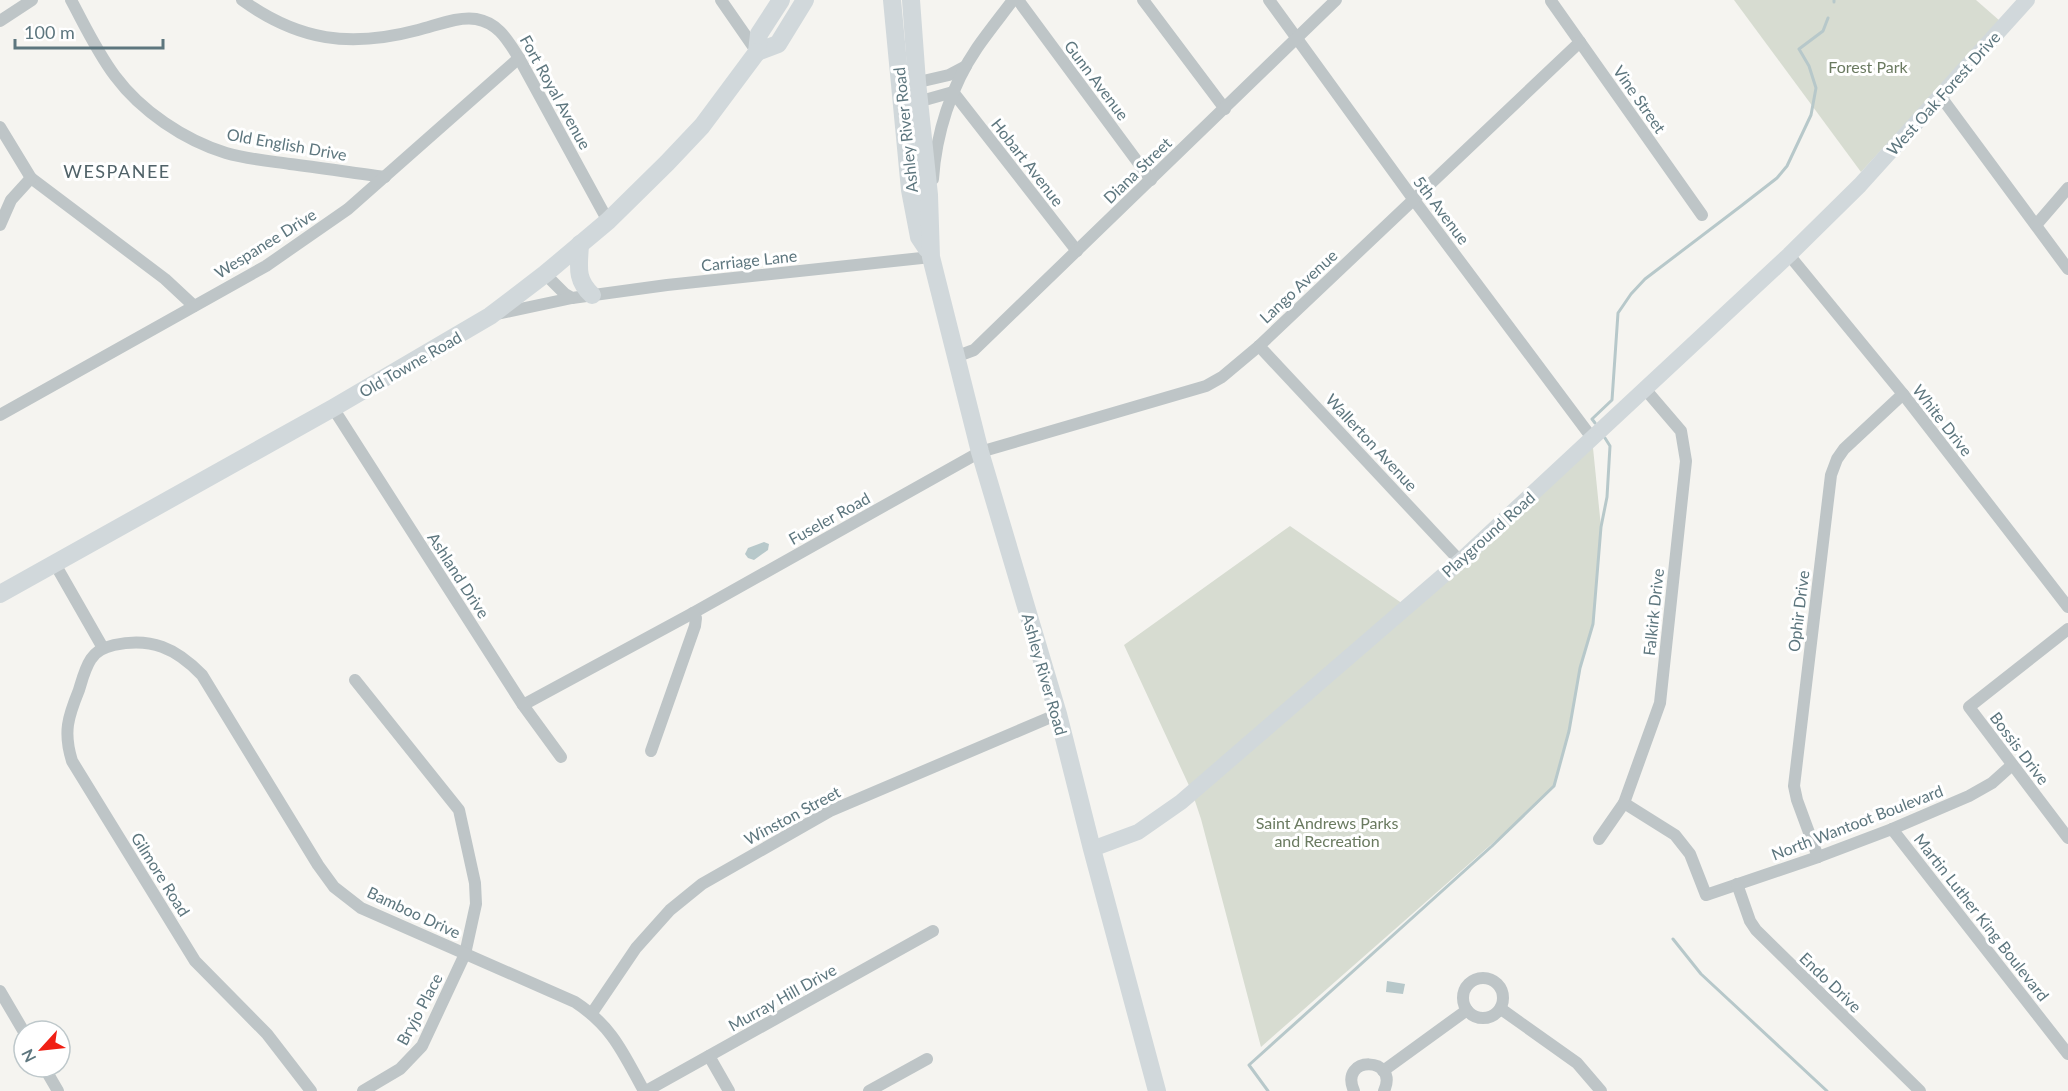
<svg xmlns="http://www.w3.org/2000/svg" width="2068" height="1091" viewBox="0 0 2068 1091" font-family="Lato,sans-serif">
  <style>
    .green { fill: #d7dcd1 }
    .water { fill: #b7c8ca }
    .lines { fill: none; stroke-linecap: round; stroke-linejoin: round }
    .stream { stroke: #b7c8ca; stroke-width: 3 }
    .minor { stroke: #bec5c7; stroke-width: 12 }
    .secondary { stroke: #d1d8db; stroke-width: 16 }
    .primary { stroke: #d1d8db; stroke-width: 18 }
    .labels { text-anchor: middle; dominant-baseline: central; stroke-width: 6; stroke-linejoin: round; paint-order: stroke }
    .park-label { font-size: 16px; fill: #6a7a60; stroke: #fff }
    .street-label { font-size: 16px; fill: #5d767e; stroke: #fff }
    .neighbourhood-label { font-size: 18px; letter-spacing: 1.5px; fill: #506268; stroke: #fff }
  </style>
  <rect width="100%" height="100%" fill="#f5f4f0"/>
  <g class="green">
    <polygon points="1734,0 1976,0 2000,21 1861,172"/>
    <polygon points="1592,438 1601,527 1593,624 1580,668 1569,731 1554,786 1537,804 1261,1047 1201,819 1192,792 1124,645 1290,526 1406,606"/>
  </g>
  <g class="water">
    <polygon points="764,542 769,544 768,550 754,560 748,558 745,554 748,548"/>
    <polygon points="1387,981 1405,984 1403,994 1386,992"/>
  </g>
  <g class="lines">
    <g class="stream">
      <polyline points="1834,2 1834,0"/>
      <polyline points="1595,423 1592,419 1612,400 1618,313 1631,294 1645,279 1741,206 1777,178 1787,166 1811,115 1816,88 1809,66 1799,49 1823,31 1828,18"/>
      <polyline points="1673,939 1701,974 1827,1091"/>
      <polyline points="1268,1091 1249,1065 1492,846 1554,786 1569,731 1580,668 1593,624 1601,527 1607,497 1610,446 1605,438"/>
    </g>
    <g class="minor">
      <path d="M71,0C85,26 97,52 115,76C141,111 184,140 226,153C247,159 269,161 290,164C322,168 354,173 385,177"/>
      <path d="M242,0C299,41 350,48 418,30C435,26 458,16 476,19C499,23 508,41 519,58L608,221"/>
      <polyline points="721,0 757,52"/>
      <polyline points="1018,0 1151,180"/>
      <polyline points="1143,0 1225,109"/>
      <polyline points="1269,0 1414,200 1592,438"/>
      <polyline points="1551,1 1702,215"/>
      <polyline points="0,21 32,0"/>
      <polyline points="910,84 949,75 966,66"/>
      <polyline points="953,92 1077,251"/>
      <polyline points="1941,97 2068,269"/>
      <polyline points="914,103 953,92"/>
      <polyline points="0,127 31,178 165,279 194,306"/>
      <path d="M933,179C936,134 951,86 977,48C988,32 1001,16 1013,0"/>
      <polyline points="0,225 11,200 31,178"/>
      <polyline points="2036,225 2068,188"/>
      <polyline points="1789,255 1903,394 2068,607"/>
      <polyline points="545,274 565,294 572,298 667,285 931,257 931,251"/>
      <polyline points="497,314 572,298"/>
      <polyline points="1259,346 1460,561"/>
      <polyline points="955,357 974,350 1336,0"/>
      <polyline points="333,408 523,705 561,757"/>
      <polyline points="0,415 266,266 348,209 519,58"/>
      <polyline points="55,564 103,648"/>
      <polyline points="2068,629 1969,707 2068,838"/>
      <polyline points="355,680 459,810 475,883 476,904 465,954 422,1046 400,1069 363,1091"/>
      <polyline points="523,705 693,613 980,452 1206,386 1222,377 1259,346 1580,42"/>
      <polyline points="651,751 695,626 696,618 693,613"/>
      <polyline points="1624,803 1675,835 1690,854 1706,895 1818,857 1892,829 1969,796 1992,783 2012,765"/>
      <polyline points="1892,829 2068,1054"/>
      <polyline points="1599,839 1624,803 1660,703 1686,461 1681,431 1645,389"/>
      <polyline points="1818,857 1797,800 1794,786 1831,475 1837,459 1844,449 1903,394"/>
      <polyline points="1737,884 1750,921 1756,930 1920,1091"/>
      <circle cx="1483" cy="998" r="20"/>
      <polyline points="0,991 24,1032"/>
      <polyline points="1501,1009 1577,1063 1601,1091"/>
      <polyline points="592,1013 636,948 670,910 702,884 830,811 1058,714"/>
      <polyline points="709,1056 729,1091"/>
      <polyline points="44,1067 58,1091"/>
      <polyline points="1383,1071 1467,1010"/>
      <path d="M311,1091L267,1034L195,961L72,761C63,732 68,717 79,690C82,680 85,668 91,659C96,651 105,647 114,645C151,637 176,648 202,675L318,865L334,887L361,908L575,1002C613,1027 623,1053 644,1091"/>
      <polyline points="646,1091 933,931"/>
      <polyline points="869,1091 927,1059"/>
      <path d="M1354,1091C1338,1055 1400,1056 1384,1091"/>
    </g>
    <polyline class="secondary" points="1092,849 1138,832 1181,802 1460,561 1789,255 1860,185 2027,0"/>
    <g class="primary">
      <polyline points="892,0 910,190 919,237 927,249"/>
      <polyline points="911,0 917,82 929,195 931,257 980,452 1058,714 1092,849 1157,1091"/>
      <polyline points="757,52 778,44 805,0"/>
      <polyline points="757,52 759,34 781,0"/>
      <path d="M580,244C579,266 575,279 592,295"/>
      <polyline points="0,594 333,408 490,316 545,274 608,221 667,163 702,126 757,52"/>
    </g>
  </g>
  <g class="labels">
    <g class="park-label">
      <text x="1868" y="66">Forest Park</text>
      <text x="1327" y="822">Saint Andrews Parks<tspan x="1327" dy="18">and Recreation</tspan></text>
    </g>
    <g class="street-label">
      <text transform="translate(1097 80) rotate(53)">Gunn Avenue</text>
      <text transform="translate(556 92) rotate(61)">Fort Royal Avenue</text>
      <text transform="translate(1943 93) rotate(-48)">West Oak Forest Drive</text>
      <text transform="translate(1640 99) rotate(55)">Vine Street</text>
      <text transform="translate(905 130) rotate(-96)">Ashley River Road</text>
      <text transform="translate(287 144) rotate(10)">Old English Drive</text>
      <text transform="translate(1028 162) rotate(52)">Hobart Avenue</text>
      <text transform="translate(1137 170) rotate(-44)">Diana Street</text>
      <text transform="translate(1442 210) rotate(53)">5th Avenue</text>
      <text transform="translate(265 243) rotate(-32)">Wespanee Drive</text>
      <text transform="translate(749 260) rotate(-6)">Carriage Lane</text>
      <text transform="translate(1298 286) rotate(-43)">Lango Avenue</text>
      <text transform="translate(410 364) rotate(-30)">Old Towne Road</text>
      <text transform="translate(1943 420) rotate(52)">White Drive</text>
      <text transform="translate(1372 442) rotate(47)">Wallerton Avenue</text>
      <text transform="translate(829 518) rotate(-29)">Fuseler Road</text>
      <text transform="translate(1488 534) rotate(-42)">Playground Road</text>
      <text transform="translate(459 575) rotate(57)">Ashland Drive</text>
      <text transform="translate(1798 611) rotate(-83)">Ophir Drive</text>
      <text transform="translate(1653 612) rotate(-84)">Falkirk Drive</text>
      <text transform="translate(1045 674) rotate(74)">Ashley River Road</text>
      <text transform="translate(2020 748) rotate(53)">Bossis Drive</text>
      <text transform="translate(792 815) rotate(-28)">Winston Street</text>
      <text transform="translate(1857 822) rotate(-21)">North Wantoot Boulevard</text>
      <text transform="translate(161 874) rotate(58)">Gilmore Road</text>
      <text transform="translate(414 912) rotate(25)">Bamboo Drive</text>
      <text transform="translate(1982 917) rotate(52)">Martin Luther King Boulevard</text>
      <text transform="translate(1831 982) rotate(44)">Endo Drive</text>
      <text transform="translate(782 997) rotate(-29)">Murray Hill Drive</text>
      <text transform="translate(419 1009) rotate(-62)">Bryjo Place</text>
    </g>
    <g class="neighbourhood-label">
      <text x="117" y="171">WESPANEE</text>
    </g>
  </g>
  <g transform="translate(42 1049) rotate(243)"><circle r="28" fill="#ffffff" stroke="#bec8cb" stroke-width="1.5"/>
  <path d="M0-4.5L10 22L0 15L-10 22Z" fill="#f01f14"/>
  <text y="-9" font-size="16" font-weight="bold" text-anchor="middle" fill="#5d767e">N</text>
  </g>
  <path d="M15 39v9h148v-9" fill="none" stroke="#5d767e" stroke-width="3"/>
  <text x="24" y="39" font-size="18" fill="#5d767e" stroke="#ffffff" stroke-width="4.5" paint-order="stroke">100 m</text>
</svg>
